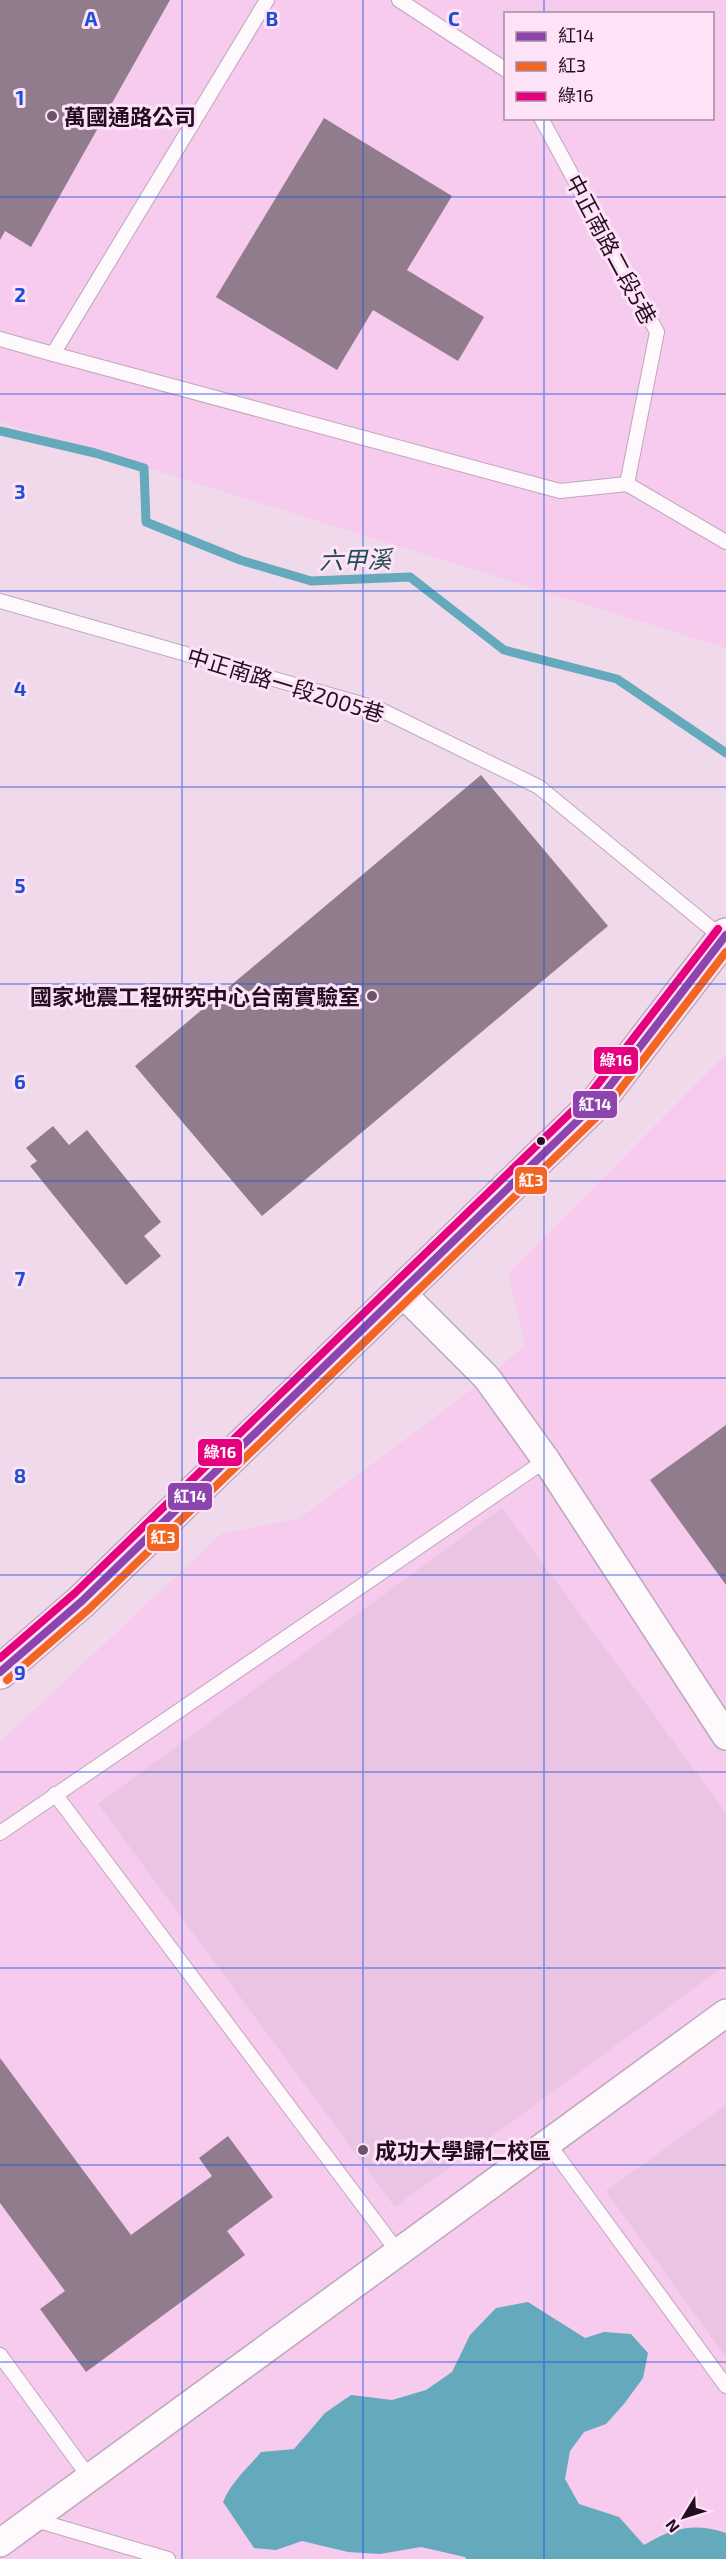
<svg xmlns="http://www.w3.org/2000/svg" width="726" height="2559" viewBox="0 0 726 2559" font-family="'Exo 2','Noto Sans TC',sans-serif">
  <style>
    .built { fill: #f6cbed; fill-rule: evenodd }
    .green { fill: #eac4e3 }
    .water { fill: #65a9bd }
    .lines { fill: none; stroke-linecap: round; stroke-linejoin: round }
    .stream { stroke: #65a9bd; stroke-width: 9 }
    .building { fill: #907c8d }
    .service-casing { stroke: #bda8ba; stroke-width: 16 }
    .minor-casing { stroke: #bda8ba; stroke-width: 30 }
    .tertiary-casing { stroke: #bda8ba; stroke-width: 36 }
    .service { stroke: #fdf9fc; stroke-width: 14 }
    .minor { stroke: #fdf9fc; stroke-width: 27 }
    .tertiary { stroke: #fdf9fc; stroke-width: 33 }
    .bus-1-casing { stroke: #fee2f8; stroke-width: 12 }
    .bus-2-casing { stroke: #fee2f8; stroke-width: 12 }
    .bus-3-casing { stroke: #fee2f8; stroke-width: 12 }
    .bus-1 { stroke: #8e44ad; stroke-width: 8 }
    .bus-2 { stroke: #f26522; stroke-width: 8 }
    .bus-3 { stroke: #e5007d; stroke-width: 8 }
    .grid { fill: none; stroke: #1d4ed8; stroke-width: 1.5; stroke-opacity: 0.55 }
    .poi-dot { fill: #6b5468; stroke: #fee2f8; stroke-width: 2 }
    .bus-dot { fill: #240c21; stroke: #fee2f8; stroke-width: 2 }
    .labels { text-anchor: middle; dominant-baseline: central; stroke-width: 6; stroke-linejoin: round; paint-order: stroke }
    .poi-label { font-size: 22px; font-weight: bold; fill: #240c21; stroke: #fee2f8; text-anchor: start }
    .street-label { font-size: 22px; fill: #240c21; stroke: #fee2f8 }
    .water-label { font-size: 24px; font-style: italic; fill: #214d57; stroke: #fee2f8 }
    .grid-label { font-size: 20px; text-anchor: middle; font-weight: bold; fill: #1d4ed8; stroke: #fee2f8; stroke-width: 6; stroke-linejoin: round; paint-order: stroke }
    .line-badge { stroke: #fee2f8; stroke-width: 2 }
    .badge-label { font-size: 16px; text-anchor: middle; font-weight: bold; fill: #fff }
  </style>
  <rect width="100%" height="100%" fill="#f0d9eb"/>
  <g class="built">
    <path d="M0,0H726V648L0,422ZM506,14H712V118H506Z"/>
    <polygon points="726,1054 726,2559 0,2559 0,1742 221,1534 300,1518 487,1378 525,1345 508,1274"/>
  </g>
  <g class="green">
    <polygon points="502,1508 726,1813 726,1965 395,2207 98,1804"/>
    <polygon points="726,2105 726,2357 606,2191"/>
  </g>
  <path class="water" d="M528,2302L585,2338L604,2332L631,2334L648,2353L643,2378L624,2404L606,2424L584,2432L570,2451L565,2479L579,2504L619,2517L644,2545C673,2528 693,2522 726,2533V2559H466L465,2557L421,2547L380,2554L348,2552L302,2541L276,2550L254,2548L223,2502C232,2481 246,2470 261,2452L294,2449L325,2413L351,2395L392,2400L426,2390L452,2372L470,2335L496,2308Z"/>
  <g class="lines">
    <polyline class="stream" points="0,431 95,453 144,468 146,522 240,560 311,581 410,577 504,650 617,679 726,753"/>
  </g>
  <g class="building">
    <polygon points="0,0 170,0 31,247 5,231 0,240"/>
    <polygon points="324,118 452,196 407,270 484,317 458,361 373,310 337,370 216,297"/>
    <polygon points="481,775 608,926 262,1216 135,1066"/>
    <polygon points="53,1126 69,1145 87,1130 161,1222 144,1236 161,1256 126,1285 30,1166 37,1161 26,1148"/>
    <polygon points="726,1425 726,1585 650,1480"/>
    <polygon points="0,2058 131,2235 212,2176 199,2158 228,2136 273,2197 227,2231 245,2255 86,2372 40,2309 65,2291 0,2203"/>
  </g>
  <g class="lines">
    <defs>
      <g id="service">
        <polyline points="399,0 506,70"/>
        <polyline points="541,118 657,332 627,484 726,542"/>
        <polyline points="0,339 53,354 267,0"/>
        <polyline points="53,354 560,491 627,484"/>
        <polyline points="0,601 379,709 539,787 724,939"/>
        <polyline points="55,1794 398,2252"/>
        <polyline points="0,1833 546,1460"/>
        <polyline points="548,2143 726,2386"/>
        <polyline points="0,2355 89,2477"/>
        <polyline points="32,2519 168,2559"/>
      </g>
      <g id="minor">
        <polyline points="400,1291 487,1378 546,1460 726,1736"/>
        <polyline points="0,2543 726,2013"/>
      </g>
      <polyline id="tertiary" points="0,1672 82,1601 599,1100 726,935"/>
    </defs>
    <use href="#service" class="service-casing"/>
    <use href="#minor" class="minor-casing"/>
    <use href="#tertiary" class="tertiary-casing"/>
    <use href="#service" class="service"/>
    <use href="#minor" class="minor"/>
    <use href="#tertiary" class="tertiary"/>
    <defs>
      <polyline id="bus-1" points="0,1672 82,1601 599,1100 726,935"/>
      <polyline id="bus-2" points="7,1680 89,1609 606,1108 726,952"/>
      <polyline id="bus-3" points="0,1658 75,1593 591,1093 718,929"/>
    </defs>
    <use href="#bus-1" class="bus-1-casing"/>
    <use href="#bus-2" class="bus-2-casing"/>
    <use href="#bus-3" class="bus-3-casing"/>
    <use href="#bus-1" class="bus-1"/>
    <use href="#bus-2" class="bus-2"/>
    <use href="#bus-3" class="bus-3"/>
  </g>
  <path class="grid" d="M182,0V2559M363,0V2559M544,0V14M544,118V2559M0,197H726M0,394H726M0,591H726M0,787H726M0,984H726M0,1181H726M0,1378H726M0,1575H726M0,1772H726M0,1968H726M0,2165H726M0,2362H726"/>
  <g class="poi-dot">
    <circle cx="52" cy="116" r="6"/>
    <circle cx="372" cy="996" r="6"/>
    <circle cx="363" cy="2150" r="6"/>
  </g>
  <circle class="bus-dot" cx="541" cy="1141" r="5"/>
  <g class="labels">
    <g class="poi-label">
      <text x="64" y="116">萬國通路公司</text>
      <text x="360" y="996" text-anchor="end">國家地震工程研究中心台南實驗室</text>
      <text x="375" y="2150">成功大學歸仁校區</text>
    </g>
    <g class="street-label">
      <text transform="translate(612 249) rotate(62)">中正南路二段5巷</text>
      <text transform="translate(286 684) rotate(17)">中正南路一段2005巷</text>
    </g>
    <g class="water-label">
      <text transform="translate(355 559) rotate(-1)">六甲溪</text>
    </g>
  </g>
  <g class="grid-label">
    <text x="91" y="26">A</text>
    <text x="272" y="26">B</text>
    <text x="454" y="26">C</text>
    <text x="20" y="105">1</text>
    <text x="20" y="302">2</text>
    <text x="20" y="499">3</text>
    <text x="20" y="696">4</text>
    <text x="20" y="893">5</text>
    <text x="20" y="1089">6</text>
    <text x="20" y="1286">7</text>
    <text x="20" y="1483">8</text>
    <text x="20" y="1680">9</text>
  </g>
  <g class="line-badge">
    <rect x="593" y="1046" width="46" height="29" rx="6" fill="#e5007d"/>
    <rect x="572" y="1090" width="46" height="29" rx="6" fill="#8e44ad"/>
    <rect x="514" y="1166" width="34" height="29" rx="6" fill="#f26522"/>
    <rect x="197" y="1438" width="46" height="29" rx="6" fill="#e5007d"/>
    <rect x="167" y="1482" width="46" height="29" rx="6" fill="#8e44ad"/>
    <rect x="146" y="1523" width="34" height="29" rx="6" fill="#f26522"/>
  </g>
  <g class="badge-label">
    <text x="616" y="1066">綠16</text>
    <text x="595" y="1110">紅14</text>
    <text x="531" y="1186">紅3</text>
    <text x="220" y="1458">綠16</text>
    <text x="190" y="1502">紅14</text>
    <text x="163" y="1543">紅3</text>
  </g>
  <rect x="504" y="12" width="210" height="108" fill="#fee2f8" stroke="#a78ca2" stroke-width="1.5"/>
  <rect x="516" y="32" width="30" height="9" fill="#8e44ad" stroke="#a78ca2" stroke-width="1.5"/>
  <text x="558" y="42" font-size="18" fill="#240c21">紅14</text>
  <rect x="516" y="62" width="30" height="9" fill="#f26522" stroke="#a78ca2" stroke-width="1.5"/>
  <text x="558" y="72" font-size="18" fill="#240c21">紅3</text>
  <rect x="516" y="92" width="30" height="9" fill="#e5007d" stroke="#a78ca2" stroke-width="1.5"/>
  <text x="558" y="102" font-size="18" fill="#240c21">綠16</text>
  <g transform="translate(684 2517) rotate(232)" stroke="#fee2f8" stroke-width="4.5" paint-order="stroke">
  <path d="M0-4.5L10 22L0 15L-10 22Z" fill="#240c21"/>
  <text y="-9" font-size="16" font-weight="bold" text-anchor="middle" fill="#240c21">N</text>
  </g>
</svg>
